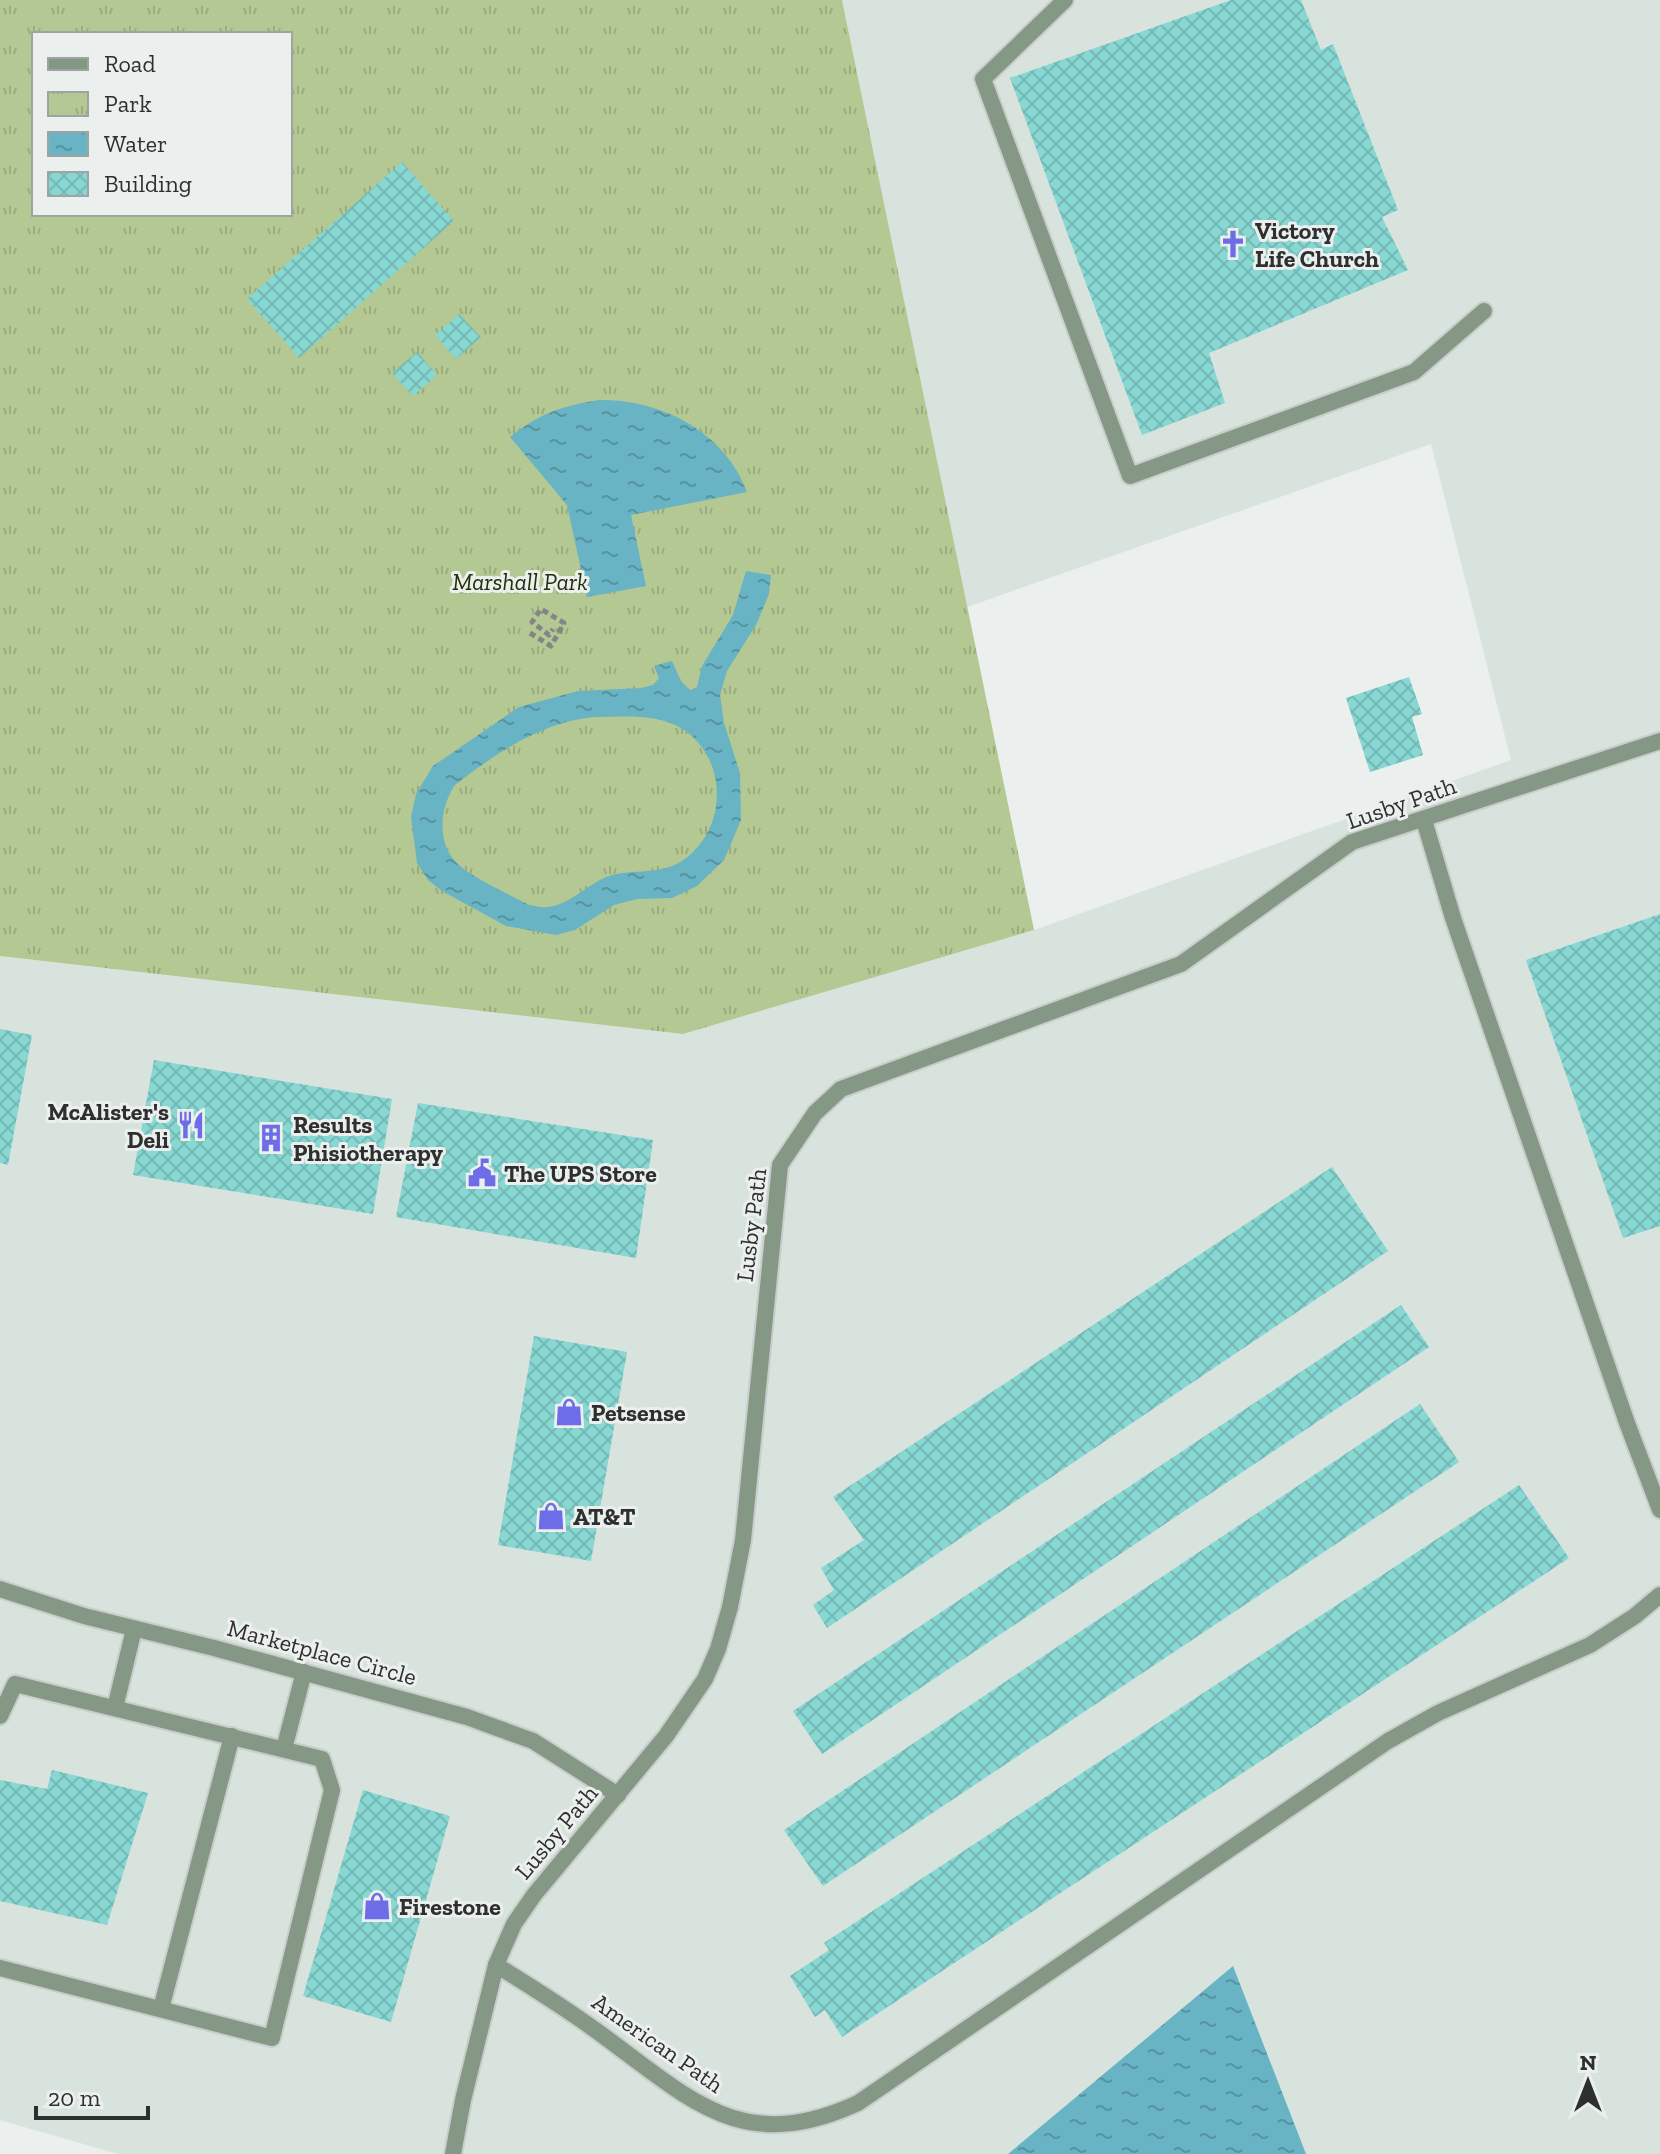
<svg xmlns="http://www.w3.org/2000/svg" width="1660" height="2154" viewBox="0 0 1660 2154" font-family="'Zilla Slab',serif">
  <style>
    .built { fill: #d8e3de }
    .park { fill: url(#park-tufts); fill-rule: evenodd }
    .water { fill: url(#water-ripples); fill-rule: evenodd }
    .building { fill: url(#building-cross-hatch) }
    .lines { fill: none; stroke-linecap: round; stroke-linejoin: round }
    .service-casing { stroke: #c9cdcb; stroke-width: 20 }
    .minor-casing { stroke: #c9cdcb; stroke-width: 20 }
    .path { stroke: #838685; stroke-width: 5; stroke-dasharray: 6 4; stroke-linecap: butt }
    .service { stroke: #849885; stroke-width: 16 }
    .minor { stroke: #849885; stroke-width: 16 }
    .labels { text-anchor: middle; dominant-baseline: central; stroke-width: 6; stroke-linejoin: round; paint-order: stroke }
    .poi-label { font-size: 24px; font-weight: bold; fill: #2e302f; stroke: #ebefed; text-anchor: start }
    .park-label { font-size: 24px; font-style: italic; fill: #233006; stroke: #ebefed }
    .street-label { font-size: 24px; fill: #2e302f; stroke: #ebefed }
  </style>
  <defs>
    <pattern id="park-tufts" width="24" height="20" patternUnits="userSpaceOnUse" patternTransform="scale(2)"><rect width="24" height="20" fill="#b3c892"/><path d="M3 7l-1-3M5 7V3M7 7l1-3M15 17l-1-3M17 17v-4M19 17l1-3" fill="none" stroke="#9aac7e"/></pattern>
    <pattern id="water-ripples" width="26" height="14" patternUnits="userSpaceOnUse" patternTransform="scale(2)"><rect width="26" height="14" fill="#68b4c5"/><path d="M2 4q2-2 4 0t4 0M15 11q2-2 4 0t4 0" fill="none" stroke="#5693a0"/></pattern>
    <pattern id="building-cross-hatch" width="8" height="8" patternUnits="userSpaceOnUse" patternTransform="scale(2)"><rect width="8" height="8" fill="#87d7d2"/><path d="M0 0l8 8M0 8l8-8" fill="none" stroke="#75b9b5"/></pattern>
  </defs>
  <rect width="100%" height="100%" fill="#ebefed"/>
  <polygon class="built" points="842,0 1660,0 1660,2154 118,2154 0,2120 0,956 683,1034 1034,930 1511,760 1431,444 967,607"/>
  <path class="park" d="M0,0H842L1034,930L683,1034L0,956ZM34,34H290V214H34Z"/>
  <g class="water">
    <path d="M599,400C661,399 725,432 747,492L631,515L646,586L587,597L567,505L510,437C540,413 562,406 599,400Z"/>
    <path d="M746,571L771,575L769,594L756,625L727,671L720,695L724,723L740,773L741,820L724,860L697,886L672,898L637,899L614,905L575,930L556,935L506,926L442,891L428,880L417,863L411,817L416,794L433,766L519,707L578,691L641,688L653,685L659,678L654,666L672,661L681,681L690,690L697,687L702,666L733,615ZM594,717C622,717 655,713 679,727C729,755 729,830 682,861C657,877 628,867 604,878C577,891 560,916 527,904C509,894 475,879 460,866C436,846 439,808 455,785C496,753 542,722 594,717Z"/>
    <polygon points="1233,1966 1306,2154 1008,2154"/>
  </g>
  <g class="building">
    <polygon points="1231,0 1301,0 1321,50 1333,44 1398,210 1382,217 1408,270 1209,353 1225,403 1142,435 1010,78"/>
    <polygon points="402,162 454,221 299,358 247,299"/>
    <polygon points="459,314 481,337 456,359 435,335"/>
    <polygon points="417,352 437,375 413,396 392,373"/>
    <polygon points="1409,677 1422,714 1412,717 1423,755 1370,772 1346,698"/>
    <polygon points="1660,914 1660,1226 1623,1238 1526,960"/>
    <polygon points="0,1029 32,1035 8,1165 0,1163"/>
    <polygon points="154,1060 392,1099 373,1214 133,1175"/>
    <polygon points="418,1103 653,1140 636,1258 396,1217"/>
    <polygon points="1332,1167 1388,1251 827,1628 813,1605 834,1590 821,1568 864,1540 833,1497"/>
    <polygon points="1401,1305 1429,1347 822,1754 793,1711"/>
    <polygon points="534,1336 627,1352 591,1561 498,1545"/>
    <polygon points="1420,1404 1459,1462 823,1886 784,1830"/>
    <polygon points="1519,1485 1569,1558 842,2037 825,2010 815,2017 790,1976 829,1950 824,1943"/>
    <polygon points="52,1770 148,1793 107,1925 0,1901 0,1780 47,1789"/>
    <polygon points="363,1790 450,1816 391,2022 303,1996"/>
  </g>
  <g class="lines">
    <defs>
      <g id="service">
        <polyline points="1065,0 983,79 1130,476 1414,372 1484,311"/>
        <polyline points="1424,820 1453,918 1627,1423 1660,1510"/>
        <polyline points="115,1708 134,1629"/>
        <polyline points="0,1716 15,1684 322,1759 332,1790 272,2038 0,1968"/>
        <polyline points="284,1749 304,1672"/>
        <polyline points="161,2009 232,1736"/>
      </g>
      <g id="minor">
        <polyline points="0,1589 84,1616 214,1648 467,1717 533,1741 618,1795"/>
        <path d="M496,1965C535,1989 573,2013 609,2040C696,2105 747,2154 858,2103L1388,1741L1438,1713L1590,1645L1635,1616L1660,1595"/>
        <polyline points="453,2154 463,2100 496,1965 514,1924 534,1895 666,1736 705,1679 718,1649 730,1607 743,1540 780,1165 815,1113 841,1089 1181,964 1352,842 1660,741"/>
      </g>
    </defs>
    <use href="#service" class="service-casing"/>
    <use href="#minor" class="minor-casing"/>
    <polyline class="path" points="530,633 551,646 564,623 541,609 532,622 549,635 553,629"/>
    <use href="#service" class="service"/>
    <use href="#minor" class="minor"/>
  </g>
  <defs>
    <symbol id="church-bare" viewBox="-9 -9 18 18"><path d="M-1.2-6h2.4v3.5h3.3v2.4h-3.3V6h-2.4V-.1h-3.3v-2.4h3.3Z" fill="#6c6de7" stroke="#ebefed" stroke-width="2.5" paint-order="stroke"/></symbol>
    <symbol id="restaurant-bare" viewBox="-9 -9 18 18"><path d="M-5-6h1v4h1v-4h1v4h1v-4h1v5L-1.5 .5V6h-2V.5L-5-1ZM5-6V6H3V1.5H1.5Q1.5-4 5-6Z" fill="#6c6de7" stroke="#ebefed" stroke-width="2.5" paint-order="stroke"/></symbol>
    <symbol id="building-bare" viewBox="-9 -9 18 18"><path d="M-4-6H4V6H1V3H-1V6H-4ZM-2.5-4.3h1.7v1.8h-1.7ZM.8-4.3h1.7v1.8H.8ZM-2.5-1h1.7V.8h-1.7ZM.8-1h1.7V.8H.8Z" fill="#6c6de7" stroke="#ebefed" stroke-width="2.5" paint-order="stroke"/></symbol>
    <symbol id="civic-bare" viewBox="-9 -9 18 18"><path d="M-.6-6.5H3V-4.5H.6V-3L4-1V1h2V6H-6V1h2V-1L-.6-3ZM-1.2 2.5V6h2.4V2.5Z" fill="#6c6de7" stroke="#ebefed" stroke-width="2.5" paint-order="stroke"/></symbol>
    <symbol id="shop-bare" viewBox="-9 -9 18 18"><path d="M-5-2.5h2.3a2.7 3.5 0 0 1 5.4 0H5L5.5 6h-11ZM-1.5-2.5h3a1.5 2.3 0 0 0-3 0Z" fill="#6c6de7" stroke="#ebefed" stroke-width="2.5" paint-order="stroke"/></symbol>
  </defs>
  <g fill-rule="evenodd">
    <use href="#church-bare" x="1213" y="224" width="40" height="40"/>
    <use href="#restaurant-bare" x="171" y="1105" width="40" height="40"/>
    <use href="#building-bare" x="251" y="1118" width="40" height="40"/>
    <use href="#civic-bare" x="462" y="1153" width="40" height="40"/>
    <use href="#shop-bare" x="549" y="1392" width="40" height="40"/>
    <use href="#shop-bare" x="531" y="1496" width="40" height="40"/>
    <use href="#shop-bare" x="357" y="1886" width="40" height="40"/>
  </g>
  <g class="labels">
    <g class="poi-label">
      <text x="1255" y="230">Victory<tspan x="1255" dy="28">Life Church</tspan></text>
      <text x="169" y="1111" text-anchor="end">McAlister's<tspan x="169" dy="28">Deli</tspan></text>
      <text x="293" y="1124">Results<tspan x="293" dy="28">Phisiotherapy</tspan></text>
      <text x="504" y="1173">The UPS Store</text>
      <text x="591" y="1412">Petsense</text>
      <text x="573" y="1516">AT&amp;T</text>
      <text x="399" y="1906">Firestone</text>
    </g>
    <g class="park-label">
      <text x="520" y="581">Marshall Park</text>
    </g>
    <g class="street-label">
      <text transform="translate(1401 803) rotate(-19)">Lusby Path</text>
      <text transform="translate(751 1225) rotate(-83)">Lusby Path</text>
      <text transform="translate(322 1652) rotate(15)">Marketplace Circle</text>
      <text transform="translate(556 1832) rotate(-50)">Lusby Path</text>
      <text transform="translate(658 2043) rotate(35)">American Path</text>
    </g>
  </g>
  <rect x="32" y="32" width="260" height="184" fill="#ebefed" stroke="#9fa3a1" stroke-width="2"/>
  <rect x="48" y="58" width="40" height="12" fill="#849885" stroke="#9fa3a1" stroke-width="2"/>
  <text x="104" y="72" font-size="24" fill="#2e302f">Road</text>
  <rect x="48" y="92" width="40" height="24" fill="url(#park-tufts)" stroke="#9fa3a1" stroke-width="2"/>
  <text x="104" y="112" font-size="24" fill="#2e302f">Park</text>
  <rect x="48" y="132" width="40" height="24" fill="url(#water-ripples)" stroke="#9fa3a1" stroke-width="2"/>
  <text x="104" y="152" font-size="24" fill="#2e302f">Water</text>
  <rect x="48" y="172" width="40" height="24" fill="url(#building-cross-hatch)" stroke="#9fa3a1" stroke-width="2"/>
  <text x="104" y="192" font-size="24" fill="#2e302f">Building</text>
  <g transform="translate(1588 2082)" stroke="#ebefed" stroke-width="6" paint-order="stroke">
  <path d="M0-6L14 30L0 20L-14 30Z" fill="#2e302f"/>
  <text y="-12" font-size="22" font-weight="bold" text-anchor="middle" fill="#2e302f">N</text>
  </g>
  <path d="M36 2106v12h112v-12" fill="none" stroke="#2e302f" stroke-width="4"/>
  <text x="48" y="2106" font-size="24" fill="#2e302f" stroke="#ebefed" stroke-width="6" paint-order="stroke">20 m</text>
</svg>
